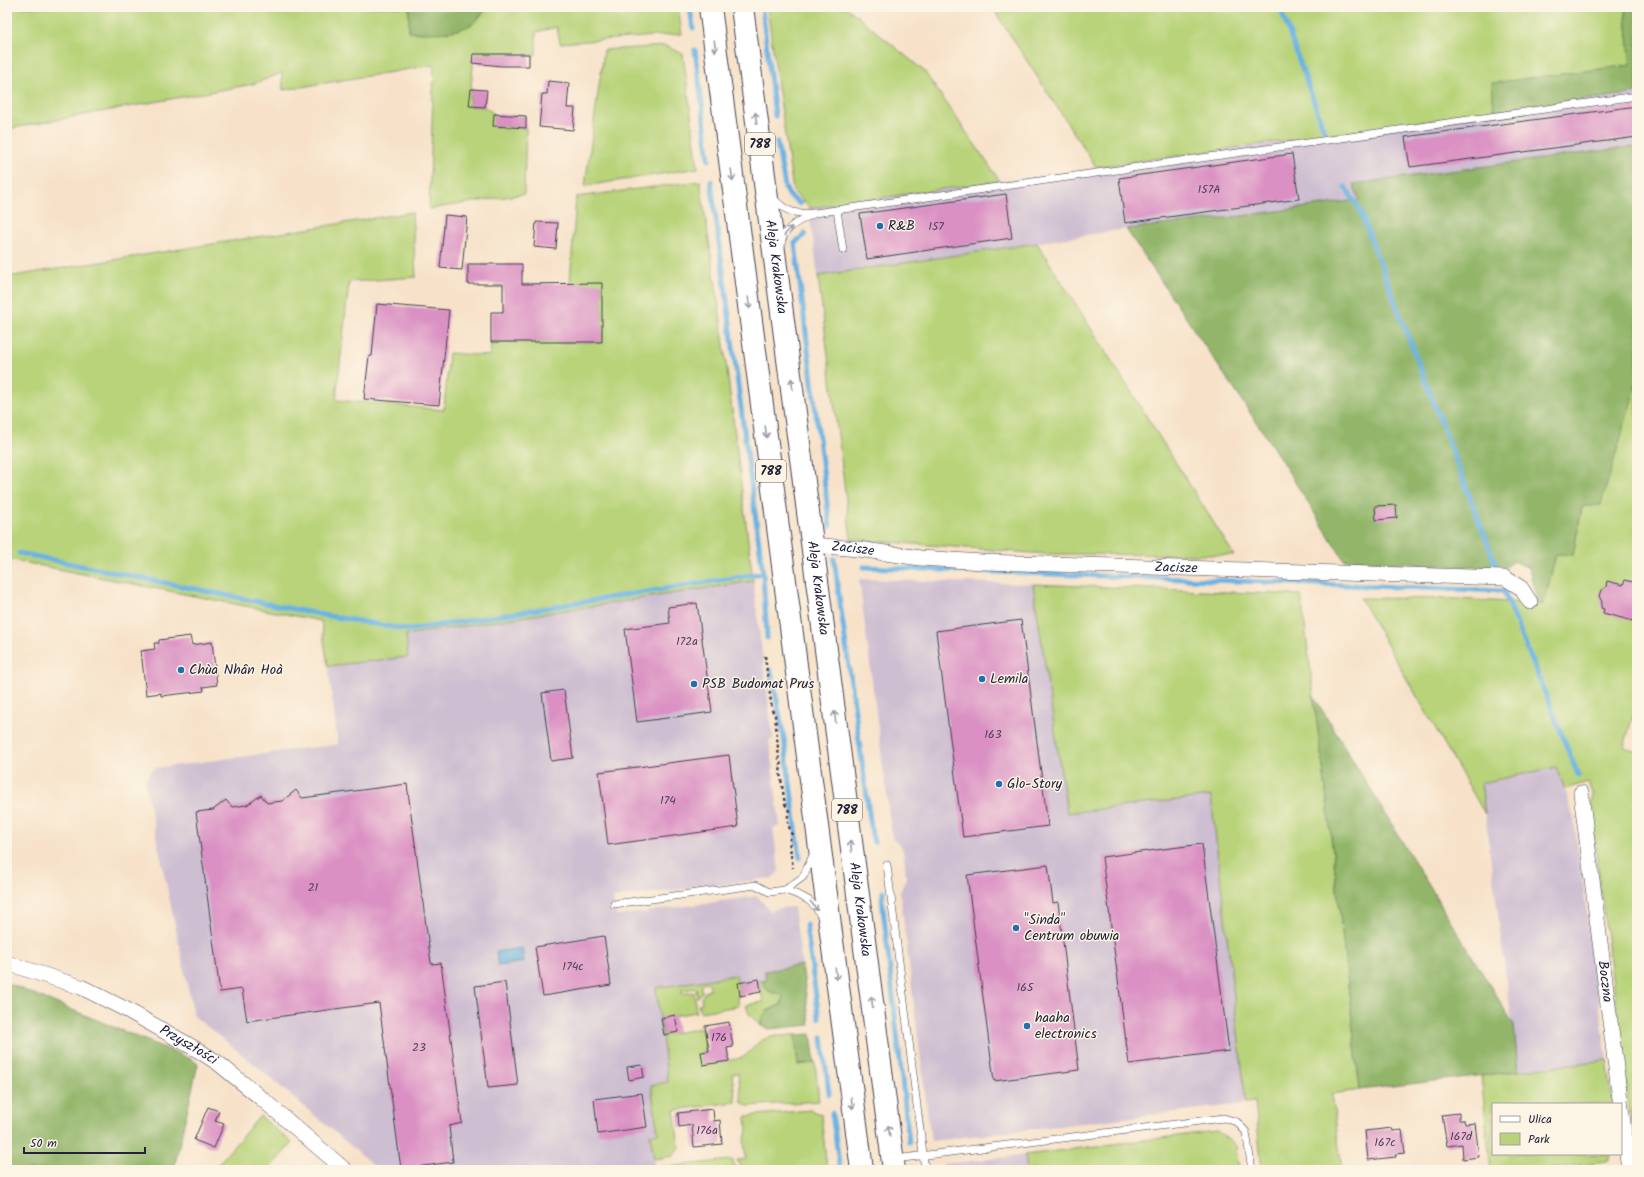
<svg xmlns="http://www.w3.org/2000/svg" width="1644" height="1177" viewBox="0 0 1644 1177" font-family="Kalam,sans-serif">
  <style>
    .industrial { fill: #cebed1 }
    .green { fill: #b8d379; stroke: #6d7a5a }
    .forest { fill: #92b569; stroke: #5a6c52 }
    .water { fill: #6ab2e2; stroke: #466a8e }
    .lines { fill: none; stroke-linecap: round; stroke-linejoin: round }
    .stream { stroke: #6ab2e2; stroke-width: 5 }
    .building { fill: #da90c3 }
    .service-casing { stroke: #423f50; stroke-width: 8 }
    .minor-casing { stroke: #423f50; stroke-width: 16 }
    .primary-casing { stroke: #423f50; stroke-width: 24 }
    .path { stroke: #423f50; stroke-width: 2.5; stroke-dasharray: 3 3; stroke-linecap: butt }
    .service { stroke: #fff; stroke-width: 7 }
    .minor { stroke: #fff; stroke-width: 15 }
    .primary { stroke: #fff; stroke-width: 22 }
    .oneway { stroke: #9c9ca7 }
    .poi-dot { fill: #1f6fb2; stroke: #fcf5e5; stroke-width: 1.5 }
    .labels { text-anchor: middle; dominant-baseline: central; stroke-width: 3; stroke-linejoin: round; paint-order: stroke }
    .number-label { font-size: 12px; fill: #503e5d }
    .shield { fill: #fcf5e5; stroke: #63616e; stroke-width: 1 }
    .shield-label { font-size: 13px; font-weight: bold; fill: #22223b }
    .poi-label { font-size: 14px; fill: #22223b; stroke: #fcf5e5; text-anchor: start }
    .street-label { font-size: 14px; fill: #22223b; stroke: #fcf5e5 }
  </style>
  <rect width="100%" height="100%" fill="#fcf5e5"/>
  <filter id="ink" filterUnits="userSpaceOnUse"><feTurbulence type="fractalNoise" baseFrequency=".025" numOctaves="2"/><feDisplacementMap in="SourceGraphic" scale="8" xChannelSelector="R" yChannelSelector="G"/><feConvolveMatrix kernelMatrix="1 2 1 2 8 2 1 2 1" color-interpolation-filters="sRGB"/></filter>
  <filter id="wash" filterUnits="userSpaceOnUse"><feTurbulence type="fractalNoise" baseFrequency=".012" numOctaves="4" result="noise"/><feDisplacementMap in="SourceGraphic" scale="16" xChannelSelector="R" yChannelSelector="G"/><feGaussianBlur stdDeviation="0.9" result="paint"/><feColorMatrix in="noise" values="0 0 0 0 0 0 0 0 0 0 0 0 0 0 0 0 0 1.4 0 .05"/><feComposite in="paint" operator="in"/></filter>
  <g filter="url(#wash)">
    <rect width="100%" height="100%" fill="#f7e2c9"/>
    <g class="industrial">
      <polygon points="1637,93 1637,146 1354,184 1359,200 1234,217 1126,229 818,276 809,208"/>
      <polygon points="859,579 1033,584 1067,813 1211,796 1360,1090 931,1141 900,892 906,878 905,863 902,847 892,837"/>
      <polygon points="753,581 773,739 769,740 780,826 773,828 779,871 772,878 613,898 616,916 757,896 770,911 777,908 794,907 802,965 765,971 766,980 759,981 758,979 738,983 736,975 656,988 668,1082 651,1085 658,1134 650,1134 655,1170 379,1170 260,1069 194,1016 145,783 150,772 156,768 338,744 328,666 408,657 405,635"/>
      <polygon points="1556,767 1565,789 1574,820 1607,1060 1518,1071 1481,783"/>
      <polygon points="1025,1155 1027,1170 940,1170 944,1164"/>
    </g>
    <g class="green">
      <polygon points="7,7 409,7 409,32 480,17 486,9 490,7 678,7 682,34 560,43 557,27 536,32 536,55 487,54 474,57 469,106 485,107 494,114 494,126 526,128 524,194 429,209 434,65 283,90 282,73 253,84 7,129"/>
      <polygon points="767,7 846,7 924,71 1000,181 809,208 793,191"/>
      <polygon points="992,7 1625,7 1631,65 1493,83 1494,112 1096,167"/>
      <polygon points="665,46 683,54 698,168 585,186 604,50"/>
      <polygon points="700,181 721,321 753,581 406,635 408,657 328,666 321,621 7,559 7,277 412,212 416,277 349,282 336,400 444,410 449,353 490,356 491,342 602,342 602,284 570,284 576,197"/>
      <polygon points="1037,243 1234,555 1045,554 851,539 818,276"/>
      <polygon points="1637,379 1637,701 1624,747 1637,751 1637,1167 1590,808 1593,796 1588,782 1565,789 1556,767 1481,783 1485,814 1360,598 1457,599 1544,604 1556,553 1573,555 1582,507 1619,439"/>
      <polygon points="1033,584 1301,595 1325,783 1360,1090 1332,1094 1342,1170 1262,1170 1255,1102 1246,1103 1211,796 1067,813"/>
      <path d="M736,975L740,996H737L739,1006L700,1012L698,1004L702,1003L701,998L705,992L710,989V984L705,982L701,985V990L703,991L697,998L696,988L682,990V994L694,992L696,1012L661,1018L664,1035L702,1028L706,1051L701,1052L703,1065L742,1058C749,1054 752,1048 758,1043C768,1035 782,1036 795,1035L798,1065L815,1063L819,1101L747,1106L742,1102L738,1073L732,1074L736,1102L674,1110L679,1147L673,1156L654,1159L650,1134L658,1133L651,1085L668,1082L656,988Z"/>
      <path d="M759,981H762C766,989 777,990 783,997L781,1004L771,1009L761,1018V1026L749,1014L746,1005L763,1002Z"/>
      <polygon points="1607,1060 1613,1104 1493,1104 1493,1154 1611,1154 1606,1162 1537,1170 1491,1170 1481,1075"/>
      <polygon points="810,1110 821,1114 827,1170 742,1170 737,1160 746,1159 744,1142 747,1131 746,1118 747,1116"/>
      <polygon points="260,1116 292,1143 268,1170 213,1170"/>
      <polygon points="1217,1131 1236,1146 1239,1170 1027,1170 1025,1155"/>
      <polygon points="732,1160 737,1170 655,1170 655,1168"/>
    </g>
    <g class="forest">
      <path d="M409,7H490C483,10 479,19 472,24C457,34 426,34 409,32Z"/>
      <polygon points="1625,7 1637,7 1637,93 1494,112 1492,83 1631,65"/>
      <polygon points="1637,146 1637,379 1635,389 1601,505 1582,507 1573,555 1556,554 1544,604 1537,603 1529,568 1514,561 1503,569 1344,560 1271,444 1126,229 1234,217 1359,200 1353,184"/>
      <polygon points="1313,695 1514,1025 1518,1071 1360,1090 1325,783"/>
      <path d="M802,965L810,1025L769,1029L761,1026C761,1002 782,1013 783,1000C784,991 773,995 769,991C765,989 764,984 762,981L766,980L765,971Z"/>
      <polygon points="7,983 191,1059 198,1064 174,1168 176,1170 7,1170"/>
      <polygon points="811,1034 815,1063 798,1065 795,1035"/>
    </g>
    <polygon class="water" points="522,948 524,962 498,966 496,952"/>
    <g class="lines">
      <g class="stream">
        <polyline points="690,7 693,28"/>
        <polyline points="762,7 775,116"/>
        <polyline points="1280,7 1324,130"/>
        <polyline points="695,50 709,160"/>
        <polyline points="777,142 785,187 789,195 800,204"/>
        <polyline points="711,181 763,573 767,638"/>
        <polyline points="1345,187 1359,208 1496,565"/>
        <polyline points="805,234 795,243 830,527"/>
        <polyline points="19,553 323,615 410,630 763,573"/>
        <polyline points="834,559 872,834 874,842"/>
        <polyline points="864,567 1504,591 1578,775"/>
        <polyline points="771,670 784,738 800,858"/>
        <polyline points="883,892 882,899 909,1142"/>
        <polyline points="806,925 819,1018"/>
        <polyline points="822,1037 829,1094"/>
        <polyline points="832,1113 840,1170"/>
        <polyline points="912,1167 912,1170"/>
      </g>
    </g>
    <g id="blocks">
      <g class="building">
        <polygon points="473,54 529,54 529,66 502,66 472,63"/>
        <polygon points="548,81 569,83 567,108 575,108 573,130 539,127 542,94 547,94"/>
        <polygon points="471,89 487,90 485,107 469,106"/>
        <polygon points="1637,106 1637,137 1410,167 1405,137"/>
        <polygon points="494,114 526,116 526,128 493,126"/>
        <polygon points="1292,154 1299,199 1125,223 1119,178"/>
        <polygon points="1006,194 1012,238 867,259 860,214"/>
        <polygon points="445,215 467,217 462,270 440,268"/>
        <polygon points="536,222 558,223 556,249 534,247"/>
        <polygon points="468,264 522,264 522,284 602,283 602,342 491,342 491,312 503,312 503,284 468,284"/>
        <polygon points="377,304 449,310 439,405 364,399 369,356 372,356"/>
        <polygon points="1396,505 1397,518 1376,520 1375,506"/>
        <polygon points="1625,580 1637,583 1637,622 1603,613 1604,609 1601,608 1602,602 1599,596 1601,590 1606,587 1607,581 1623,585"/>
        <polygon points="697,603 712,712 637,722 625,629 670,623 668,607"/>
        <polygon points="1021,620 1048,826 963,837 936,631"/>
        <polygon points="190,636 192,645 212,642 217,685 203,687 204,691 161,696 161,693 146,695 141,651 155,649 154,643 159,643 159,640"/>
        <polygon points="564,690 573,758 551,761 542,693"/>
        <polygon points="729,755 738,827 608,845 599,772"/>
        <polygon points="407,784 431,963 432,964 441,963 462,1123 449,1126 453,1162 401,1169 379,1003 247,1021 242,989 220,992 196,812 213,810 226,800 232,807 247,805 261,795 267,803 282,801 296,790 302,798"/>
        <polygon points="1202,844 1229,1051 1129,1064 1102,857"/>
        <polygon points="1048,865 1053,903 1058,902 1079,1070 994,1081 967,875"/>
        <polygon points="604,936 611,985 543,996 535,947"/>
        <polygon points="759,979 761,992 740,996 738,983"/>
        <polygon points="505,982 518,1085 488,1088 475,986"/>
        <polygon points="675,1015 678,1032 664,1035 661,1018"/>
        <polygon points="729,1022 733,1047 727,1048 729,1061 703,1065 701,1052 709,1051 705,1026"/>
        <polygon points="642,1065 644,1077 629,1080 627,1067"/>
        <polygon points="642,1093 647,1127 598,1134 594,1099"/>
        <polygon points="208,1107 219,1111 215,1121 224,1124 214,1148 194,1140"/>
        <polygon points="713,1109 714,1121 720,1120 722,1144 694,1147 692,1125 679,1127 678,1113"/>
        <polygon points="1459,1113 1459,1120 1464,1120 1465,1124 1475,1123 1479,1157 1463,1159 1462,1144 1447,1146 1442,1115"/>
        <polygon points="1392,1128 1393,1131 1402,1130 1405,1153 1395,1154 1396,1157 1368,1160 1365,1131"/>
      </g>
    </g>
  </g>
  <g filter="url(#ink)">
    <use href="#blocks" fill-opacity="0" stroke="#423f50" stroke-width="1"/>
    <g class="lines">
      <defs>
        <g id="service">
          <path d="M773,198C787,213 795,214 815,213L1637,96"/>
          <polyline points="837,210 843,250"/>
          <path d="M781,246C782,228 799,221 813,214"/>
          <polyline points="887,865 925,1170"/>
          <path d="M785,890C802,897 813,898 821,917"/>
          <polyline points="614,904 756,885 769,892 785,890 803,877 814,853"/>
          <polyline points="895,1159 1224,1118 1237,1122 1246,1132 1252,1170"/>
        </g>
        <g id="minor">
          <path id="s1" d="M813,545L858,549L920,558L983,562L1505,578L1521,588L1530,602"/>
          <path id="s2" d="M1581,793L1629,1170"/>
          <path id="s3" d="M7,963L81,987L127,1010L201,1052L218,1063L261,1098L345,1170"/>
        </g>
        <g id="primary">
          <polyline points="710,7 862,1170"/>
          <path id="s4" d="M742,7L894,1170"/>
        </g>
      </defs>
      <use href="#service" class="service-casing"/>
      <use href="#minor" class="minor-casing"/>
      <use href="#primary" class="primary-casing"/>
      <path class="path" d="M765,656L772,710L775,715L779,759L781,766L780,773L785,804L789,811C786,822 789,826 792,835L789,841L793,868"/>
      <use href="#service" class="service"/>
      <use href="#minor" class="minor"/>
      <use href="#primary" class="primary"/>
    </g>
    <defs><path id="oneway-shaft" d="M-6 0H5M1.5-3L5.5 0L1.5 3" fill="none" stroke-width="1.6" stroke-linecap="round" stroke-linejoin="round"/></defs>
    <g class="oneway">
      <use href="#oneway-shaft" transform="translate(715 46) rotate(83)"/>
      <use href="#oneway-shaft" transform="translate(756 118) rotate(-97)"/>
      <use href="#oneway-shaft" transform="translate(732 175) rotate(82)"/>
      <use href="#oneway-shaft" transform="translate(788 231) rotate(-50)"/>
      <use href="#oneway-shaft" transform="translate(749 303) rotate(82)"/>
      <use href="#oneway-shaft" transform="translate(792 384) rotate(-98)"/>
      <use href="#oneway-shaft" transform="translate(766 432) rotate(82)"/>
      <use href="#oneway-shaft" transform="translate(835 717) rotate(-97)"/>
      <use href="#oneway-shaft" transform="translate(851 846) rotate(-97)"/>
      <use href="#oneway-shaft" transform="translate(814 906) rotate(52)"/>
      <use href="#oneway-shaft" transform="translate(836 974) rotate(83)"/>
      <use href="#oneway-shaft" transform="translate(872 1002) rotate(-98)"/>
      <use href="#oneway-shaft" transform="translate(852 1103) rotate(82)"/>
      <use href="#oneway-shaft" transform="translate(889 1131) rotate(-98)"/>
    </g>
  </g>
  <g class="poi-dot">
    <circle cx="880" cy="226" r="4"/>
    <circle cx="181" cy="670" r="4"/>
    <circle cx="982" cy="679" r="4"/>
    <circle cx="694" cy="684" r="4"/>
    <circle cx="999" cy="784" r="4"/>
    <circle cx="1016" cy="928" r="4"/>
    <circle cx="1027" cy="1026" r="4"/>
  </g>
  <g class="labels">
    <g class="number-label">
      <text x="1209" y="189">157A</text>
      <text x="936" y="226">157</text>
      <text x="687" y="641">172a</text>
      <text x="993" y="734">163</text>
      <text x="668" y="800">174</text>
      <text x="313" y="887">21</text>
      <text x="573" y="966">174c</text>
      <text x="1025" y="987">165</text>
      <text x="719" y="1037">176</text>
      <text x="419" y="1047">23</text>
      <text x="707" y="1130">176a</text>
      <text x="1461" y="1136">167d</text>
      <text x="1385" y="1142">167c</text>
    </g>
    <g class="shield">
      <rect x="745" y="133" width="30" height="22" rx="3"/>
      <rect x="756" y="460" width="30" height="22" rx="3"/>
      <rect x="832" y="799" width="30" height="22" rx="3"/>
    </g>
    <g class="shield-label">
      <text x="760" y="144">788</text>
      <text x="771" y="471">788</text>
      <text x="847" y="810">788</text>
    </g>
    <g class="poi-label">
      <text x="888" y="226">R&amp;B</text>
      <text x="189" y="670">Chùa Nhân Hoà</text>
      <text x="990" y="679">Lemila</text>
      <text x="702" y="684">PSB Budomat Prus</text>
      <text x="1007" y="784">Glo-Story</text>
      <text x="1024" y="920">"Sinda"<tspan x="1024" dy="16">Centrum obuwia</tspan></text>
      <text x="1035" y="1018">haaha<tspan x="1035" dy="16">electronics</tspan></text>
    </g>
    <g class="street-label">
      <text stroke="none"><textPath href="#s4" startOffset="262">Aleja Krakowska</textPath></text>
      <text stroke="none"><textPath href="#s1" startOffset="40">Zacisze</textPath></text>
      <text stroke="none"><textPath href="#s1" startOffset="364">Zacisze</textPath></text>
      <text stroke="none"><textPath href="#s4" startOffset="586">Aleja Krakowska</textPath></text>
      <text stroke="none"><textPath href="#s4" startOffset="910">Aleja Krakowska</textPath></text>
      <text stroke="none"><textPath href="#s2" startOffset="190">Boczna</textPath></text>
      <text stroke="none"><textPath href="#s3" startOffset="200">Przyszłości</textPath></text>
    </g>
  </g>
  <rect width="1644" height="1177" fill="none" stroke="#fcf5e5" stroke-width="24"/>
  <rect x="1492" y="1103" width="130" height="52" fill="#fcf5e5" stroke="#a5a1a1"/>
  <rect x="1500" y="1116" width="20" height="6" fill="#ffffff" stroke="#a5a1a1"/>
  <text x="1528" y="1123" font-size="12" fill="#22223b">Ulica</text>
  <rect x="1500" y="1133" width="20" height="12" fill="#b8d379" stroke="#a5a1a1"/>
  <text x="1528" y="1143" font-size="12" fill="#22223b">Park</text>
  <path d="M24 1147v6h121v-6" fill="none" stroke="#22223b" stroke-width="2"/>
  <text x="30" y="1147" font-size="12" fill="#22223b" stroke="#fcf5e5" stroke-width="3" paint-order="stroke">50 m</text>
</svg>
